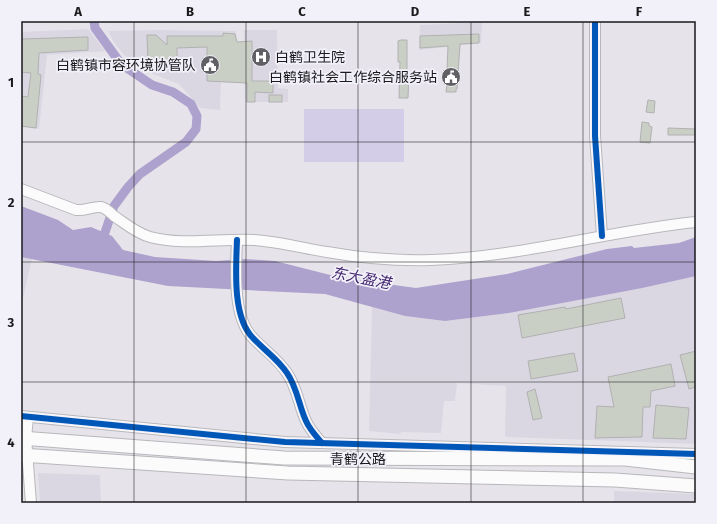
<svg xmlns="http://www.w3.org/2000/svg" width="717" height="524" viewBox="0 0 717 524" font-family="'Fira Sans','Noto Sans SC',sans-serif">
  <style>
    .built { fill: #dad7e3 }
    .green { fill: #d4cde7 }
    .water { fill: #ada1cd }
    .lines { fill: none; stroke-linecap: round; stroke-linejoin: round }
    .canal { stroke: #ada1cd; stroke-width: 9 }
    .building { fill: #c9cfc5; stroke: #b1b0b2 }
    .minor-casing { stroke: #b8b7bb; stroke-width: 12 }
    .major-casing { stroke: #b8b7bb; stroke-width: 15 }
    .minor { stroke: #fbfbfc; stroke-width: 10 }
    .major { stroke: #fbfbfc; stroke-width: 13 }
    .cycleway-casing { stroke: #f2f0f9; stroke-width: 8 }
    .cycleway { stroke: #0057b8; stroke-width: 6 }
    .grid { fill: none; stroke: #1a191c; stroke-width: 1; stroke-opacity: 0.55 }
    .labels { text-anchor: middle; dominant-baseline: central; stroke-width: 3.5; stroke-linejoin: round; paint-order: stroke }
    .poi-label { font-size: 14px; fill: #1a191c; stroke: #f2f0f9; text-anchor: end }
    .street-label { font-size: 14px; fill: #1a191c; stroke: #f2f0f9 }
    .water-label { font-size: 15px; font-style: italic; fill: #41256f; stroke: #f2f0f9 }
    .neatline { fill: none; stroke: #1a191c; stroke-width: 1.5 }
    .grid-label { font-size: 13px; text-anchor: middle; font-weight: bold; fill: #1a191c }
  </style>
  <rect width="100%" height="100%" fill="#e6e4ea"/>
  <g class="built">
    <polygon points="482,22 481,43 419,50 420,25"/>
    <polygon points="88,29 105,51 47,55 39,129 21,127 21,32"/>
    <polygon points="160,30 236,31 237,83 221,82 220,110 200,108 179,84 153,74 125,56 115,44 108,31"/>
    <polygon points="244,30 277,30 278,88 288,89 288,102 245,102"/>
    <polygon points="21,257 32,259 21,307"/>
    <polygon points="696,275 696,444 505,437 506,386 457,383 455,401 444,401 441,433 402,432 399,434 369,431 372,307 405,316 445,321 509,313"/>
    <polygon points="38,473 100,475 101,503 40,503"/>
    <polygon points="614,491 696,494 696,503 614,503"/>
  </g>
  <rect class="green" x="304" y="109" width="100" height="53"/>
  <polygon class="water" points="21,206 58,220 73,230 91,227 112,236 123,250 155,257 216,261 245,259 275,261 342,278 416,288 507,274 607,249 632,246 634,248 679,243 696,237 696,276 642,288 509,313 445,321 405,316 325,294 168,286 21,257"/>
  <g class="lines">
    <polyline class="canal" points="94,21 95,28 121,64 152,85 173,92 191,104 197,116 196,129 186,142 140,174 128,187 114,206 101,244"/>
  </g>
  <g class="building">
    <polygon points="223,33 235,34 237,42 252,41 252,81 273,81 273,93 255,92 255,102 247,102 247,83 207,81 207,47 177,48 177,63 167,63 167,61 148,62 147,35 156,35 167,45 167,36 223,36"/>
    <polygon points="479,34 479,43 460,44 457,89 456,89 456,92 446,92 447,84 444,84 445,70 447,70 448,46 420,48 420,36"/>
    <polygon points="88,37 88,50 39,53 38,74 41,75 36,128 21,126 21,96 28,97 31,73 21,72 21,39"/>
    <polygon points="401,40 407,40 407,72 409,72 408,98 399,98 400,62 398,62 398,41"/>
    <rect x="269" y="95" width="13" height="7"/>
    <polygon points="648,100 655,101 654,113 646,112"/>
    <polygon points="642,122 649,123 649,126 652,127 650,143 640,142"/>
    <polygon points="668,128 696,129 696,135 668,135"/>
    <polygon points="621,298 625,318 522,338 518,315 565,307 566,309"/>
    <polygon points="696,351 696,387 689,389 680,355"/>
    <polygon points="574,353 578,371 531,379 528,361"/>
    <polygon points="671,364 675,386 651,391 650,407 643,407 642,437 595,438 597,406 614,407 608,377"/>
    <polygon points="535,389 542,418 533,420 527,392"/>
    <polygon points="656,405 689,408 686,439 653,438"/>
  </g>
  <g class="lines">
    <defs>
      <g id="minor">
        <polyline points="595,21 595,136 602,236"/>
        <path d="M21,189L76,210C85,211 94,206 101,207C106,208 111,213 114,216C126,224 136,233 150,237C184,246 220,238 255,240C279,242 303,248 327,252C361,258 397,261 431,260C521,257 607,231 696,222"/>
        <path d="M237,240C236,268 232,317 253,338C264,350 278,359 287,373C297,387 299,406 306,421C310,430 316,436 322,443"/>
        <polyline points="21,416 285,442 696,454"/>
        <polyline points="28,417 26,438 31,503"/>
      </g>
      <g id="major">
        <polyline points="21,438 284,458 625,459 696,467"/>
        <polyline points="21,455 288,473 615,480 696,486"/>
      </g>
    </defs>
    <use href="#minor" class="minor-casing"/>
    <use href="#major" class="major-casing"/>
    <use href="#minor" class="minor"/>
    <use href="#major" class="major"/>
    <defs>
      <g id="cycleway">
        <polyline points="595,21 595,136 602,236"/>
        <path d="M237,240C236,268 232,317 253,338C264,350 278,359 287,373C297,387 299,406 306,421C310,430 316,436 322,443"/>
        <polyline points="21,416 285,442 696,454"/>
      </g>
    </defs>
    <use href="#cycleway" class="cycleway-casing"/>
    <use href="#cycleway" class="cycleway"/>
  </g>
  <path class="grid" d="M134,21V503M246,21V503M358,21V503M471,21V503M583,21V503M21,142H696M21,262H696M21,382H696"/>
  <defs>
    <symbol id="hospital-disc" viewBox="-11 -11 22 22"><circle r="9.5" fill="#616064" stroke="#f2f0f9"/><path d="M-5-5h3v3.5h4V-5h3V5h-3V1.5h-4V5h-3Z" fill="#fff"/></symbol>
    <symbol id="civic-disc" viewBox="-11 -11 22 22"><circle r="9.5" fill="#616064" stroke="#f2f0f9"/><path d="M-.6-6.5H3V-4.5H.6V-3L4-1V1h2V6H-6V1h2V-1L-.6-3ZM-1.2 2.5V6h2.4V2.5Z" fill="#fff"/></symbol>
  </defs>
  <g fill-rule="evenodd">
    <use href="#hospital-disc" x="250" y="46" width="22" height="22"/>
    <use href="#civic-disc" x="199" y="54" width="22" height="22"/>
    <use href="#civic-disc" x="440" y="66" width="22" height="22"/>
  </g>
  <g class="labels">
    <g class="poi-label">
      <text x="275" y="57" text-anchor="start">白鹤卫生院</text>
      <text x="196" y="65">白鹤镇市容环境协管队</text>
      <text x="437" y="77">白鹤镇社会工作综合服务站</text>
    </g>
    <g class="street-label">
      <text x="358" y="459">青鹤公路</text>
    </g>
    <g class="water-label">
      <text transform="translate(361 278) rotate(11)">东大盈港</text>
    </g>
  </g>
  <rect width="717" height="524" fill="none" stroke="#f2f0f9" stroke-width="44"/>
  <rect x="22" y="22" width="673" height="480" class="neatline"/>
  <g class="grid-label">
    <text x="78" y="16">A</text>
    <text x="190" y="16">B</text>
    <text x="302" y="16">C</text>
    <text x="415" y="16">D</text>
    <text x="527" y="16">E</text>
    <text x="639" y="16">F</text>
    <text x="11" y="87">1</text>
    <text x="11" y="207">2</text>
    <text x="11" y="327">3</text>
    <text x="11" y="447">4</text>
  </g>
</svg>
